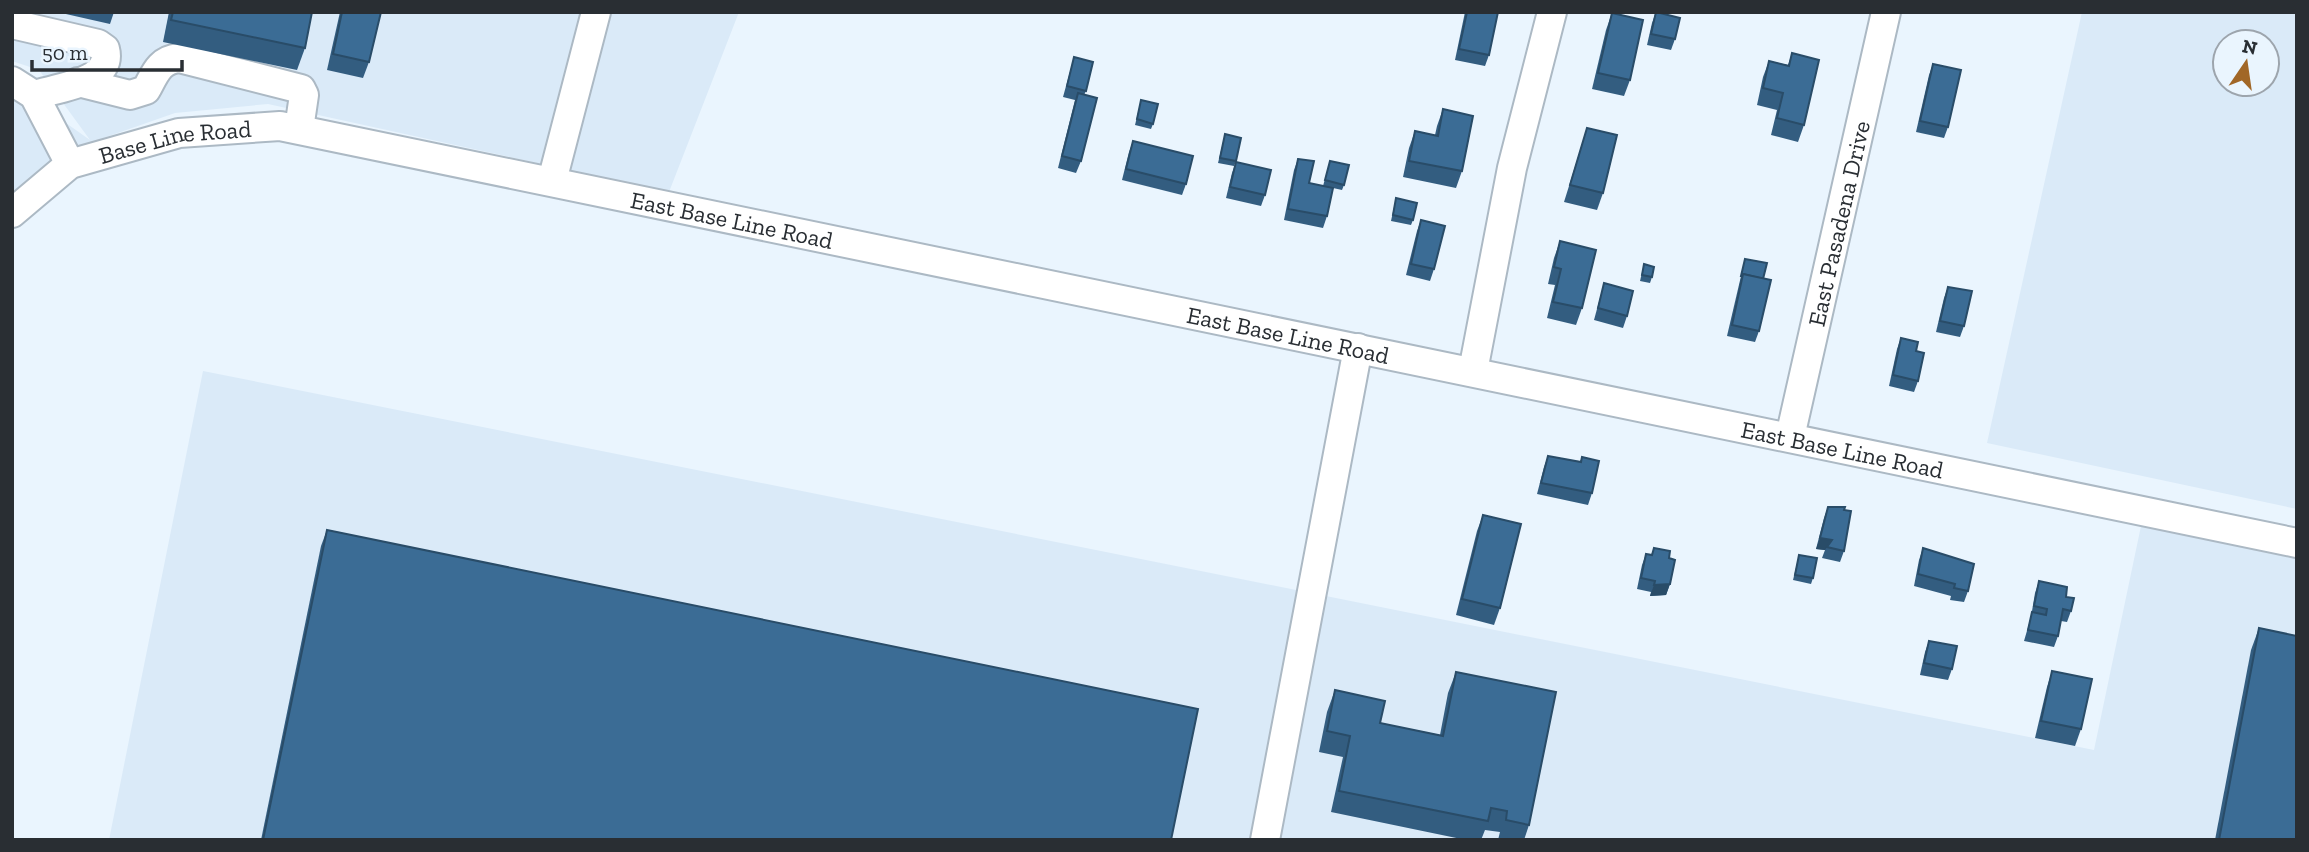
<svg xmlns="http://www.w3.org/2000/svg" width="2309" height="852" viewBox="0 0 2309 852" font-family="'Zilla Slab',serif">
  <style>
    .built { fill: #daeaf8; fill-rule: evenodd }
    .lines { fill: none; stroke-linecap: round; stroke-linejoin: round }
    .minor-casing { stroke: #acb9c4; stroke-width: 32 }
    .minor { stroke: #fff; stroke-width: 28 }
    .wall { fill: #335d80 }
    .shaded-wall { fill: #294c68 }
    .building { fill: #3b6c95; stroke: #294c68; stroke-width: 2 }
    .labels { text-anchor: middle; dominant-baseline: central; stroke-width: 7; stroke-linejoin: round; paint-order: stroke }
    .street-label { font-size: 24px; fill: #292e33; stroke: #eaf5fe }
  </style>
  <rect width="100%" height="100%" fill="#eaf5fe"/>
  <g class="built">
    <polygon points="12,12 739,12 669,192 268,104 175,113 92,142 47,167 12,201 12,85 90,140 39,70 12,61"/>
    <path d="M2082,12H2297V509L1987,443ZM2225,42H2267V84H2225Z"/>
    <polygon points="203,371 2094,750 2141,526 2297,559 2297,840 109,840"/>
  </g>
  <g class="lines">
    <defs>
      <g id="minor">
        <path d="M12,24L98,44L105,49C114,83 56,88 34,95"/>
        <polyline points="12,81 34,95 70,164"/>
        <path d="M78,82L130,95L146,90C155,74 159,60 179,58L301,89L304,95L299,129"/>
        <polyline points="552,181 596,12"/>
        <path id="s1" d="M12,213L70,164L179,133L280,126L2297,543"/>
        <polyline points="1473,371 1512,168 1552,12"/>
        <path id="s2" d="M1790,437L1886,12"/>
        <polyline points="1265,840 1358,348"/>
      </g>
    </defs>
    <use href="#minor" class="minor-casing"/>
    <use href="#minor" class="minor"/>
  </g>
  <g class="wall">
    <polygon points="57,12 114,12 110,24"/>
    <polygon points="169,12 312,12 305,48 297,70 163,42"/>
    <polygon points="340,12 381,12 369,62 363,78 327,70"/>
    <polygon points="1465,12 1498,12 1489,55 1485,66 1455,60"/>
    <polygon points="1656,12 1675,39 1671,50 1647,45 1652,23"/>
    <polygon points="1612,13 1630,80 1624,96 1592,89 1606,30"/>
    <polygon points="1792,53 1804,125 1798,142 1771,135 1777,110 1757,105 1763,77 1769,61 1788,65"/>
    <polygon points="1074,57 1086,91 1084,95 1081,161 1076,173 1058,168 1075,100 1063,97"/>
    <polygon points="1933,64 1948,127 1944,138 1916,132 1929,75"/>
    <polygon points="1141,100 1153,124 1151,129 1135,125"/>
    <polygon points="1443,109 1462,171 1456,188 1403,177 1409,148 1415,131 1435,135 1437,126"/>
    <polygon points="1587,128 1603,193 1597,210 1564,202"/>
    <polygon points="1225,134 1236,161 1234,166 1218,163"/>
    <polygon points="1133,141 1186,184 1182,195 1122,180 1129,152"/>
    <polygon points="1298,159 1309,183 1323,186 1330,161 1344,185 1342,190 1333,188 1327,216 1323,228 1284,220 1294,170"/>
    <polygon points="1236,162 1265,195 1261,206 1226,198 1232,173"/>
    <polygon points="1396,198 1413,220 1411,225 1391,221"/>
    <polygon points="1421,220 1434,269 1430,281 1406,275 1417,231"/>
    <polygon points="1560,241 1582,308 1576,325 1547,318 1555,285 1548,284 1554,258"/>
    <polygon points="1745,259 1763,279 1759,331 1755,342 1727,336"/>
    <polygon points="1644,264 1652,277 1650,283 1640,281"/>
    <polygon points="1604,283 1627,316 1623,328 1594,320"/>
    <polygon points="1948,287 1964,326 1960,337 1936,332 1944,298"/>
    <polygon points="1901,338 1918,381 1914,392 1889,386 1897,349"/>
    <polygon points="1548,456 1580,462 1582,457 1592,493 1588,505 1537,494 1544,467"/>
    <polygon points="1828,507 1844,551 1840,562 1822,558 1825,550 1816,549 1824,518"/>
    <polygon points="1483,515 1500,608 1494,625 1456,615 1477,531"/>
    <polygon points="327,530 1171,840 261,840 321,546"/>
    <polygon points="1654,548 1669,558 1670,584 1666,595 1650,596 1651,592 1637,589 1642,565 1646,554 1652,555"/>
    <polygon points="1923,548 1968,591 1964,602 1950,600 1951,596 1914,586 1919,560"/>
    <polygon points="1799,555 1813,578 1811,584 1793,580"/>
    <polygon points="2039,581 2066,597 2071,611 2067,622 2061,621 2058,636 2054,647 2024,641 2031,617 2035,593"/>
    <polygon points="2259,628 2297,840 2215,840 2251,650"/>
    <polygon points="1929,641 1952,669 1948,680 1920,675 1925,652"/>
    <polygon points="2052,671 2081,729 2075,746 2035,738 2047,687"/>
    <polygon points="1456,672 1529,825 1524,840 1498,840 1500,832 1485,830 1481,840 1466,840 1331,812 1343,757 1319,752 1327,712 1335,690 1380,723 1440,735 1448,693"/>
  </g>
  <g class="shaded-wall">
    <polygon points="1820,538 1832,540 1825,550 1816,549"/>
    <polygon points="1670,584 1666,595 1650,596 1654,585"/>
  </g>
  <g class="building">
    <polygon points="173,12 312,12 305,48 171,20"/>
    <polygon points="342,12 381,12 369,62 333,54"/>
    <polygon points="1467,12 1498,12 1489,55 1459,49"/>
    <polygon points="1656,12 1680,18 1675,39 1651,34"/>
    <polygon points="1612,13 1643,20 1630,80 1598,73"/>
    <polygon points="1792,53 1819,60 1804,125 1777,118 1783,93 1763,88 1769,61 1789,66"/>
    <polygon points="1074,57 1093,62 1086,91 1067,86"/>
    <polygon points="1933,64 1961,70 1948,127 1920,121"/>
    <polygon points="1078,93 1097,98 1081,161 1062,156"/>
    <polygon points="1141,100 1158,104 1153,124 1137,119"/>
    <polygon points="1443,109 1473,116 1462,171 1409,161 1415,131 1438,136"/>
    <polygon points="1587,128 1617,135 1603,193 1570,185"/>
    <polygon points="1225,134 1241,138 1236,161 1220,158"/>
    <polygon points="1133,141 1193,156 1186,184 1126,169"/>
    <polygon points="1298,159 1314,161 1309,183 1333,188 1327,216 1288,209"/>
    <polygon points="1330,161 1349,165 1344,185 1325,180"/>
    <polygon points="1236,162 1271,170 1265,195 1230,187"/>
    <polygon points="1396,198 1417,203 1413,220 1393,215"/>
    <polygon points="1421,220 1445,226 1434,269 1411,264"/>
    <polygon points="1560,241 1596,250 1582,308 1553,302 1561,269 1554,267"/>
    <polygon points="1745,259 1767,263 1763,279 1743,274 1742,276 1741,276"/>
    <polygon points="1644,264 1654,267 1652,277 1642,275"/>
    <polygon points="1743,274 1771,280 1759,331 1732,325"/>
    <polygon points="1604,283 1633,291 1627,316 1598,308"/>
    <polygon points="1948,287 1972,291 1964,326 1940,321"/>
    <polygon points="1901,338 1918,342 1916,351 1924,353 1918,381 1893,375"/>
    <polygon points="1548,456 1581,462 1582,457 1599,461 1592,493 1541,483"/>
    <polygon points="1828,507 1845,507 1844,510 1851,511 1844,551 1827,547 1832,540 1820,538"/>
    <polygon points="1483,515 1521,524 1500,608 1462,599"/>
    <polygon points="327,530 1198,709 1171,840 263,840"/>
    <polygon points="1654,548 1670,551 1669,558 1675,560 1670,584 1654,585 1655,581 1641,578 1646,554 1652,555"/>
    <polygon points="1923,548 1974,564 1968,591 1954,588 1955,584 1918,574"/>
    <polygon points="1799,555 1817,558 1813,578 1795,575"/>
    <polygon points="2039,581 2067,587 2066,597 2074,598 2071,611 2063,609 2058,636 2028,630 2032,612 2046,615 2047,609 2034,606"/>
    <polygon points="2259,628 2297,636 2297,840 2219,840"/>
    <polygon points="1929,641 1957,646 1952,669 1924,663"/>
    <polygon points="2052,671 2092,679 2081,729 2041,721"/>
    <polygon points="1456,672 1556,692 1529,825 1506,820 1507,811 1491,808 1488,821 1339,791 1350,736 1327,731 1335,690 1385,701 1380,723 1443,736"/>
  </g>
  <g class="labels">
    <g class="street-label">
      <text stroke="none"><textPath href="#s1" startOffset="184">Base Line Road</textPath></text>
      <text stroke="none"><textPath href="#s1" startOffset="752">East Base Line Road</textPath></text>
      <text stroke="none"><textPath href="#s2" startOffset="219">East Pasadena Drive</textPath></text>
      <text stroke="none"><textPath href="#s1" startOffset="1320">East Base Line Road</textPath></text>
      <text stroke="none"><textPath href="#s1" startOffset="1886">East Base Line Road</textPath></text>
    </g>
  </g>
  <rect width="2309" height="852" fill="none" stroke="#292e33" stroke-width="28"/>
  <g transform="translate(2246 63) rotate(13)"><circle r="33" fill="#eaf5fe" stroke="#9da5ad" stroke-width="2"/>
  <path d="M0-5L12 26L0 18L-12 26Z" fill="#a16727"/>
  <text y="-10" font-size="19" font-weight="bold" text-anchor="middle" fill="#292e33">N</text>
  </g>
  <path d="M32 60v10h150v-10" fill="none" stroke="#292e33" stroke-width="3.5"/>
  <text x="42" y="60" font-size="21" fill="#292e33" stroke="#eaf5fe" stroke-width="5" paint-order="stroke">50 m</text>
</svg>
